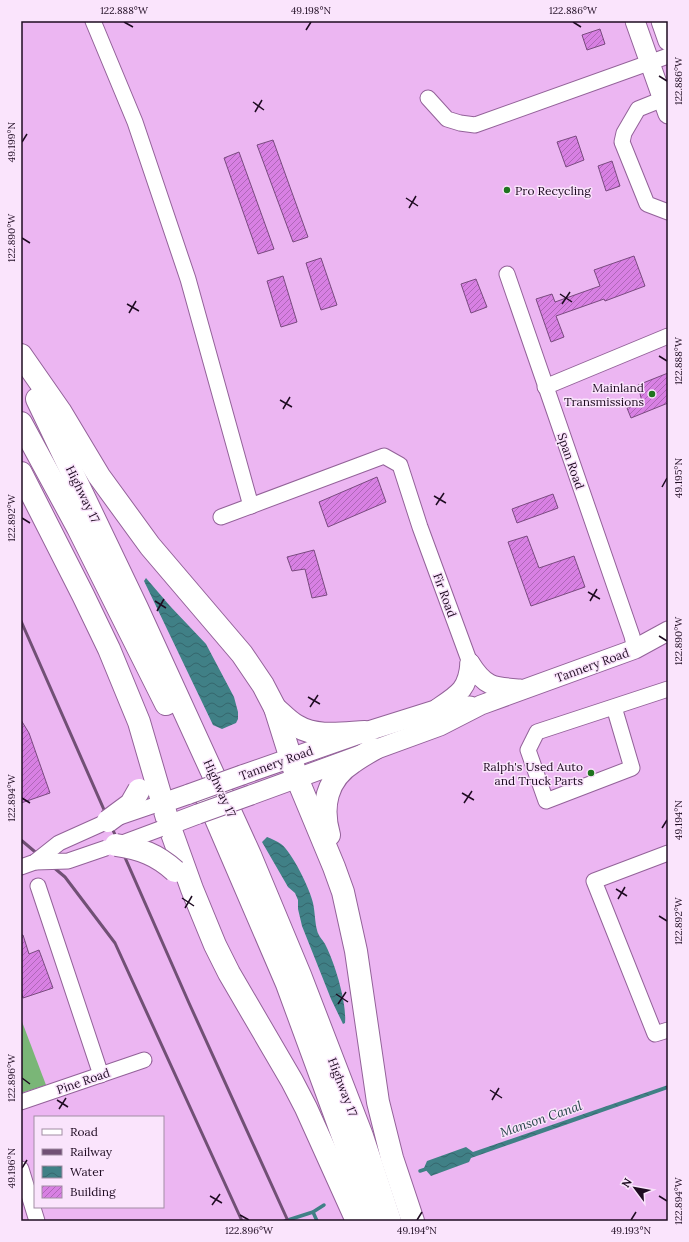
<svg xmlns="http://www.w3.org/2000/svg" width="689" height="1242" viewBox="0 0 689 1242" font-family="Lora,serif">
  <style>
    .green { fill: #7ab677 }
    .water { fill: url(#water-waves) }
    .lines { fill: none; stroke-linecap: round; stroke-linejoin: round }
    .stream { stroke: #408086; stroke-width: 3.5 }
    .building { fill: url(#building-hatch); stroke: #794a7f }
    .minor-casing { stroke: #936299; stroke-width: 17 }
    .major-casing { stroke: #936299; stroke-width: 21 }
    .highway-casing { stroke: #936299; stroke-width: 24 }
    .minor { stroke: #fff; stroke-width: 15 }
    .major { stroke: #fff; stroke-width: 19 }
    .highway { stroke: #fff; stroke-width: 22 }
    .rail { stroke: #715075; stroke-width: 3 }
    .minor-bridge-casing { stroke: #936299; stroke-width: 17; stroke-linecap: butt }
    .major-bridge-casing { stroke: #936299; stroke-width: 21; stroke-linecap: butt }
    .highway-bridge-casing { stroke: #936299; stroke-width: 24; stroke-linecap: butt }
    .minor-bridge { stroke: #fff; stroke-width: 15 }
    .major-bridge { stroke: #fff; stroke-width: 19 }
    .highway-bridge { stroke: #fff; stroke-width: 22 }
    .ticks { fill: none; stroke: #1e0b21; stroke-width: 1.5 }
    .poi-dot { fill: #1f741f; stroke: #fae4fc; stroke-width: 1.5 }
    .labels { text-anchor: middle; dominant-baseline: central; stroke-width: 3; stroke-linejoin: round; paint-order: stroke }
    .poi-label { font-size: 12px; fill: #1e0b21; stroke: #fae4fc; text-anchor: end }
    .street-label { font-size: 12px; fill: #1e0b21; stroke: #fae4fc }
    .water-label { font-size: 13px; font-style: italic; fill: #1e3f42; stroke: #fae4fc }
    .neatline { fill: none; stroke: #1e0b21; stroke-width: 1.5 }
    .ticks-label { font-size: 10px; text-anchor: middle; fill: #1e0b21 }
  </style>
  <defs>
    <pattern id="water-waves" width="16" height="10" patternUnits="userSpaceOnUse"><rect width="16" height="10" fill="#408086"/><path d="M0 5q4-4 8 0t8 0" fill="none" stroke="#35676d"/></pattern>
    <pattern id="building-hatch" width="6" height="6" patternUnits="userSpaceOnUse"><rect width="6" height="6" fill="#d880e3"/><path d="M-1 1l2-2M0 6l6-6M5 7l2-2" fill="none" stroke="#af67b8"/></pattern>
  </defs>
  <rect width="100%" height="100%" fill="#ecb6f2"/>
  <polygon class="green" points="21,1019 46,1085 21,1093"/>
  <g class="water">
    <polygon points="146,578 170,606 206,644 234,697 238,712 238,719 236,723 222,729 213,725 144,581"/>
    <path d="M267,837C272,839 277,841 281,844C292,852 310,889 313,903C315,912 315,923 317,930C318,936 324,941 326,946C335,964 347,1003 345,1023L343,1024L331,999L302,926L298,909V900L295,893L288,887L262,842Z"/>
    <polygon points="668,1085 668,1089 471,1158 469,1162 431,1176 424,1168 427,1161 466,1147 473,1152"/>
  </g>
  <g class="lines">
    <g class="stream">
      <polyline points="420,1171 429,1168"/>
      <polyline points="313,1212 317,1221"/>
      <polyline points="285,1221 313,1212 324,1205"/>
    </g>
  </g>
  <g class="building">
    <polygon points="600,29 605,44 587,50 582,35"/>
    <polygon points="576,136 584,160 566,167 557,142"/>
    <polygon points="273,140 308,237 293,242 257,145"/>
    <polygon points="239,152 274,249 258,254 224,158"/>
    <polygon points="612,161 620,186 606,191 598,166"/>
    <polygon points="634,256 645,286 605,301 604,299 556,316 564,337 551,342 536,299 552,294 555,302 600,286 594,270"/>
    <polygon points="321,258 337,305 321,310 306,263"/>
    <polygon points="283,276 297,322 281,327 267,281"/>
    <polygon points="476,279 487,307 471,313 461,284"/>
    <polygon points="668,373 668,403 631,418 627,408 642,402 638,385"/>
    <polygon points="377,477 386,502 328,527 319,502"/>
    <polygon points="553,494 558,508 517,523 512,509"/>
    <polygon points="527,536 539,568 574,556 585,587 531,606 508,542"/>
    <polygon points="314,550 327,595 312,598 305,569 292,571 287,557"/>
    <polygon points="21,720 29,733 50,793 21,803"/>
    <polygon points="21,935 23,935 29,954 39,950 53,988 23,998 21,991"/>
  </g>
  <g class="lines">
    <defs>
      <g id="minor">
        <polyline points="93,21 135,122 188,279 251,506"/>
        <polyline points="668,97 638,109 624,133 622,142 647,204 668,212"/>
        <polyline points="428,98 447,119 460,123 475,125 668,56"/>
        <polyline points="507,274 632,636 635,649"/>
        <polyline points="545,387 668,336"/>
        <polyline points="221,517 384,456 400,465 420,527 470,663"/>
        <polyline points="614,707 632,768 546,801 528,750 537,732 668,689"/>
        <polyline points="668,853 594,881 655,1034 668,1030"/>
        <polyline points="21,867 35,862"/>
        <polyline points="38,886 101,1075"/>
        <polyline points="21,1102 144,1060"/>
        <polyline points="21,1169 37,1221"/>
      </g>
      <g id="major">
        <polyline points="635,21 668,114"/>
        <polyline points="661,21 668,41"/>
        <path d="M470,663C485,687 493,687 520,689"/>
        <path d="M438,708C459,694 468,689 470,663"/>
        <polyline points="242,775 365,732 435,710 470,706"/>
        <polyline points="251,795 440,726 481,705 635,649 668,631"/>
        <polyline points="163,803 189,794"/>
        <polyline points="169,825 198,814"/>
      </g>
      <g id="highway">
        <polyline points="21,355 60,411 99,476 150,546 242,654 263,685 275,708 297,778 334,867 343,892 356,951 378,1102 392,1158 413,1221"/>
        <polyline points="37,399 137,608 250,855 300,975 362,1136 390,1221"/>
        <polyline points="21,423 78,528 166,704"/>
        <polyline points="21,473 83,595 109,649 139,722 169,825 192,889 215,945 229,973 292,1081 306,1108 357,1221"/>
        <path d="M275,708C282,714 289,722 297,726C316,738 344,733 365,732"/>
        <polyline points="204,791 287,984 345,1142 372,1221"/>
        <path d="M329,835C321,807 326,779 353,762C360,757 367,753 374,749"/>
      </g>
    </defs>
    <use href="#minor" class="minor-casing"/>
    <use href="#major" class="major-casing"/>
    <use href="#highway" class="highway-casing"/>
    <use href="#minor" class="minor"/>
    <use href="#major" class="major"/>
    <use href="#highway" class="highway"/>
    <g class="rail">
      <polyline points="21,621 189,1003 288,1221"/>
      <polyline points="21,840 65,877 115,943 242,1221"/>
    </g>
    <defs>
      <g id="minor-bridge">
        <polyline points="117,845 160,829"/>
        <polyline points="35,862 59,843 108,821 152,806"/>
        <polyline points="35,862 68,861 106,848"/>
      </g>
      <g id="major-bridge">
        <polyline points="189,794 242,775"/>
        <polyline points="198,814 251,795"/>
      </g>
      <g id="highway-bridge">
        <polyline points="108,821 131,804 139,790"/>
        <path d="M116,845C141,849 156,854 175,871"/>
      </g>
    </defs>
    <use href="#minor-bridge" class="minor-bridge-casing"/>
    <use href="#major-bridge" class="major-bridge-casing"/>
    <use href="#highway-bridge" class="highway-bridge-casing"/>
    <use href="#minor-bridge" class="minor-bridge"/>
    <use href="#major-bridge" class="major-bridge"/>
    <use href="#highway-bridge" class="highway-bridge"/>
  </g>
  <path class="ticks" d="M124,22L133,27M573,22L581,27M306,30L311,22M659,76L667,81M253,102L264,110M255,112L262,100M22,142L27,134M406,198L418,206M409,208L416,196M22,238L30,243M560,294L572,302M127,304L139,311M562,304L570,292M129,313L136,301M659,356L667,361M280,400L292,407M283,409L290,397M662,487L667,478M434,496L446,503M436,505L444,493M22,518L30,523M588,592L600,599M155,601L166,608M590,601L597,589M157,611L164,599M659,636L667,641M308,697L320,704M310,707L318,695M462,793L474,800M22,798L30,803M464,803L472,791M662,828L667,820M616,889L627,896M182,898L194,906M618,899L625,887M185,908L192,896M659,916L667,921M336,994L348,1002M338,1004L346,992M22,1078L30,1084M490,1090L502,1098M57,1100L68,1107M492,1100L499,1088M59,1109L66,1098M22,1168L27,1160M210,1196L222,1203M659,1196L667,1201M212,1205L220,1194M240,1215L249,1220M417,1220L422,1212M631,1220L636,1212"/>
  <g class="poi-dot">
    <circle cx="507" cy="190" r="4"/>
    <circle cx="652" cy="394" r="4"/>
    <circle cx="591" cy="773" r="4"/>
  </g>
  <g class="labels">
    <g class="poi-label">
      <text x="515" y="190" text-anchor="start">Pro Recycling</text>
      <text x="644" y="387">Mainland<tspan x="644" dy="14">Transmissions</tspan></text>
      <text x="583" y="766">Ralph's Used Auto<tspan x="583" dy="14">and Truck Parts</tspan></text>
    </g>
    <g class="street-label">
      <text transform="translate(571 461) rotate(71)">Span Road</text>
      <text transform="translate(83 494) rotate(64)">Highway 17</text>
      <text transform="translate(445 595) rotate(70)">Fir Road</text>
      <text transform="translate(592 665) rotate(-20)">Tannery Road</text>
      <text transform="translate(276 763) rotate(-20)">Tannery Road</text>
      <text transform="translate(220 788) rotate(66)">Highway 17</text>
      <text transform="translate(83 1081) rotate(-19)">Pine Road</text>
      <text transform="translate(343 1087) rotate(69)">Highway 17</text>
    </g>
    <g class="water-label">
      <text transform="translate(541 1119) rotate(-19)">Manson Canal</text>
    </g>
  </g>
  <rect width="689" height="1242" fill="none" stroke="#fae4fc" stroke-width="44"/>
  <rect x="34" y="1116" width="130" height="92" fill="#fae4fc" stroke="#a28da4"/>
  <rect x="42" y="1129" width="20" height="6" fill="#ffffff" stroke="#a28da4"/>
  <text x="70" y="1136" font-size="12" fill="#1e0b21">Road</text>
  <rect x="42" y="1149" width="20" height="6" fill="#715075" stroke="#a28da4"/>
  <text x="70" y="1156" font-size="12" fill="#1e0b21">Railway</text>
  <rect x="42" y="1166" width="20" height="12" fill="url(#water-waves)" stroke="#a28da4"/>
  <text x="70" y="1176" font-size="12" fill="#1e0b21">Water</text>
  <rect x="42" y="1186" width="20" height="12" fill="url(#building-hatch)" stroke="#a28da4"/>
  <text x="70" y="1196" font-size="12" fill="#1e0b21">Building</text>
  <g transform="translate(635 1188) rotate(302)" stroke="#fae4fc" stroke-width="3" paint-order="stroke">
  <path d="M0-3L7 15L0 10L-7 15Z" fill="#1e0b21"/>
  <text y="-6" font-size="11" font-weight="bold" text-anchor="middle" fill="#1e0b21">N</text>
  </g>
  <rect x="22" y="22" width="645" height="1198" class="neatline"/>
  <g class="ticks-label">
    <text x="124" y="14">122.888°W</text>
    <text x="311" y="14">49.198°N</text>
    <text x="573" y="14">122.886°W</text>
    <text transform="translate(678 81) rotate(-90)" y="4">122.886°W</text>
    <text transform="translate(11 142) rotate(-90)" y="4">49.199°N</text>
    <text transform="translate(11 238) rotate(-90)" y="4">122.890°W</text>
    <text transform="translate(678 361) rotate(-90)" y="4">122.888°W</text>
    <text transform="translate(678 478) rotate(-90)" y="4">49.195°N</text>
    <text transform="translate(11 518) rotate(-90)" y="4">122.892°W</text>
    <text transform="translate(678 641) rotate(-90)" y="4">122.890°W</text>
    <text transform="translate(11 798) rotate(-90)" y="4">122.894°W</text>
    <text transform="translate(678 820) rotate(-90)" y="4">49.194°N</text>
    <text transform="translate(678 921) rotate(-90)" y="4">122.892°W</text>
    <text transform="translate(11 1078) rotate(-90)" y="4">122.896°W</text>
    <text transform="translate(11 1168) rotate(-90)" y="4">49.196°N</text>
    <text transform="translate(678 1201) rotate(-90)" y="4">122.894°W</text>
    <text x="249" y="1234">122.896°W</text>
    <text x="417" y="1234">49.194°N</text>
    <text x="631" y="1234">49.193°N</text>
  </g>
</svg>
